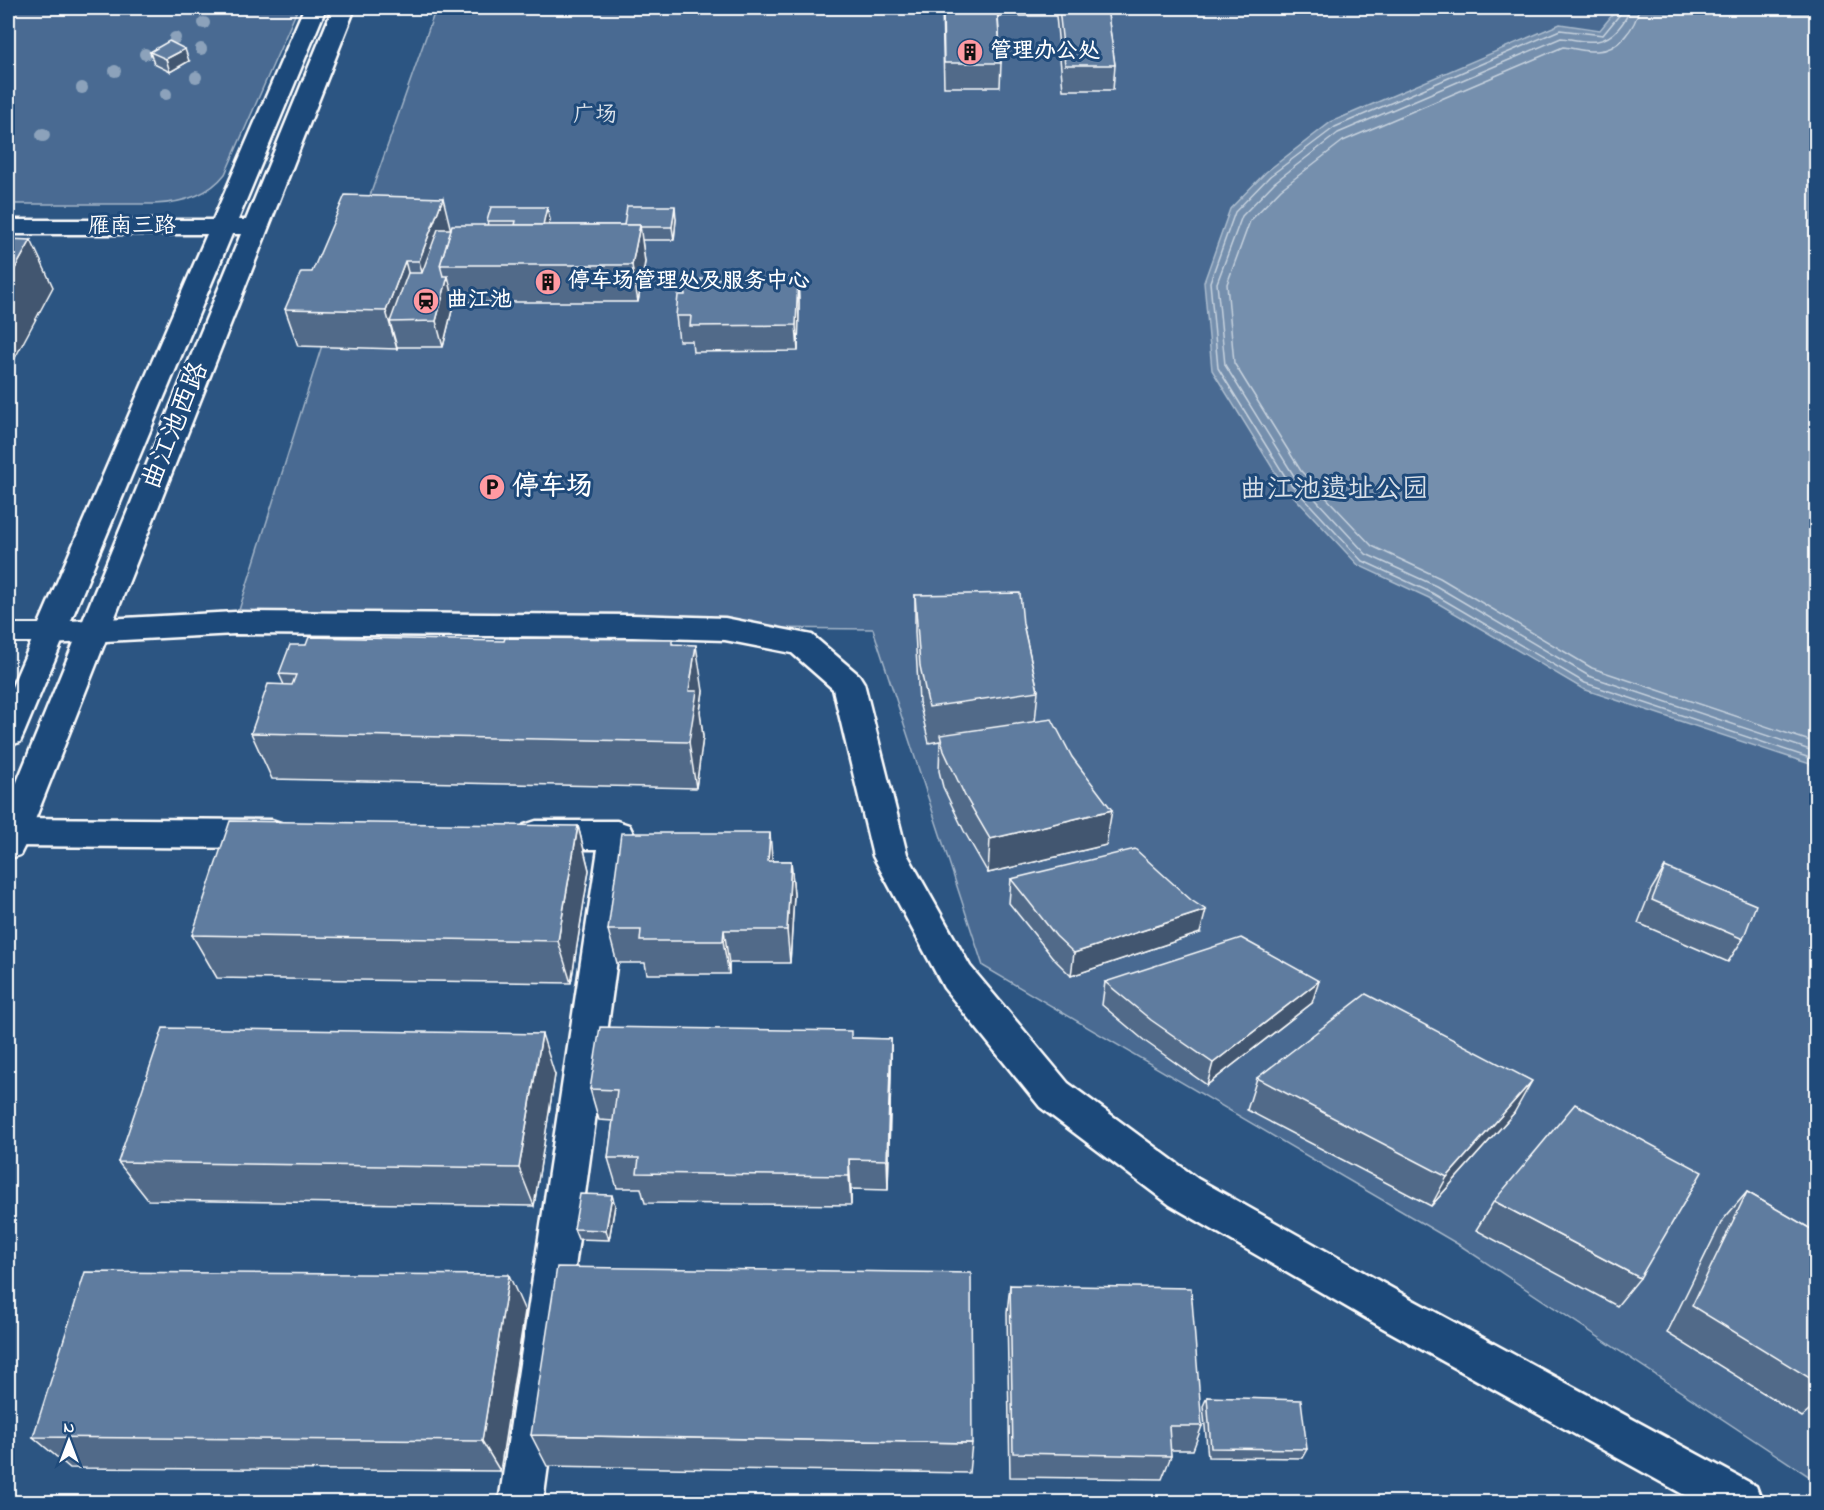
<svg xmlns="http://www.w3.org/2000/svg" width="1824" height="1510" viewBox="0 0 1824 1510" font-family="'Indie Flower','LXGW WenKai TC',sans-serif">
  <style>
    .green { fill: #486b92; stroke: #a4b5c8; stroke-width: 1.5 }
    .water { fill: #748fad; stroke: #acbcce; stroke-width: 1.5 }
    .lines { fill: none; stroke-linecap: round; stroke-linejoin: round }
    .shore { stroke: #c7d2de; stroke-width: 1.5 }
    .lane-casing { stroke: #fff; stroke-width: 4 }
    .street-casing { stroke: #fff; stroke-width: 5 }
    .secondary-casing { stroke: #fff; stroke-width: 5 }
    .lane { fill: #1f4a7a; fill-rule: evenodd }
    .street { fill: #1f4a7a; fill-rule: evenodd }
    .secondary { fill: #1f4a7a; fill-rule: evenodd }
    .tree { fill: #8ca2bb }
    .wall { fill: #516b89; stroke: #fff; stroke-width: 1.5 }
    .shaded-wall { fill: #42576f; stroke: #fff; stroke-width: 1.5 }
    .building { fill: #5e7c9f; stroke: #fff; stroke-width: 1.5 }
    .labels { text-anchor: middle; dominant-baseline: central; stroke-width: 6; stroke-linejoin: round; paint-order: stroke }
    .far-poi-label { font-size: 22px; font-weight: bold; fill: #fff; stroke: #1f4a7a; text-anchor: start }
    .far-park-label { font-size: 22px; fill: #dae1e9; stroke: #1f4a7a }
    .far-street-label { font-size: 22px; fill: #fff; stroke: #1f4a7a }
    .street-label { font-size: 27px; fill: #fff; stroke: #1f4a7a }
    .poi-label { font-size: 27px; font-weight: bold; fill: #fff; stroke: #1f4a7a; text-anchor: start }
    .park-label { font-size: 27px; fill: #dae1e9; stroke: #1f4a7a }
  </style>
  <rect width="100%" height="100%" fill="#2c5582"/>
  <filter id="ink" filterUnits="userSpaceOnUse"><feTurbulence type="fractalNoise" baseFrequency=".0167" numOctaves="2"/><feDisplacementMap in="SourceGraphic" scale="12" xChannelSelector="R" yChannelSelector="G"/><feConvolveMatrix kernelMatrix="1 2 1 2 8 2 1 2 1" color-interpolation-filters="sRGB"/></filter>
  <g filter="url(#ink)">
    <g class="green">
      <path d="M8,8H298L225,174C208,196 180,203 154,204H8Z"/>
      <polygon points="436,8 1816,8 1816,1481 1461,1246 983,966 873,629 235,623 360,224"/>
    </g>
    <polygon class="water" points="1618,8 1816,8 1816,766 1583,689 1429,598 1358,565 1283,485 1212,370 1204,282 1230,209 1266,172 1331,122 1560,24 1600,30"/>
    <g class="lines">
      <g class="shore">
        <polyline points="1622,8 1621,13 1603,35 1560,30 1335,127 1270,176 1235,212 1210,282 1218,368 1288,481 1361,560 1432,593 1585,683 1816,760"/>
        <path d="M1630,8C1628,16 1624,22 1618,29C1601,48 1584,40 1561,38L1338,133L1275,182L1242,216L1217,283L1225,365L1294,476L1366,554L1436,586L1589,676L1816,752"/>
        <path d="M1639,8C1636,27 1618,51 1597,51C1586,52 1574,48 1563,47L1343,141L1281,189L1250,221L1227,284L1234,363L1301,471L1372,546L1440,578L1592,668L1816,743"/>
      </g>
      <defs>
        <polygon id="lane" points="8,624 50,624 59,627 62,633 59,639 50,642 8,642"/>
        <g id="street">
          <polygon points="235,612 632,615 725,618 812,635 859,675 864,683 907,854 970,966 1068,1083 1198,1179 1413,1300 1756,1486 1762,1502 1697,1502 1383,1328 1170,1205 1040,1107 944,988 873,856 833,689 792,653 725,640 632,637 235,634 50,644 39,641 34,633 39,625 50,622"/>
          <polygon points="13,818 272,820 284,824 289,834 284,844 272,848 13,846 8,844 8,820"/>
          <polygon points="536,821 617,821 629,825 634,835 543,1502 499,1502 598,849 536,849 524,845 519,835 524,825"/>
        </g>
        <polygon id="secondary" points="304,8 326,8 238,220 246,220 333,8 355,8 25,845 20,855 8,859 8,804 241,234 232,234 24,733 20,742 8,746 8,696 207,234 8,234 8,220 213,220"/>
      </defs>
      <use href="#lane" class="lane-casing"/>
      <use href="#street" class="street-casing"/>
      <use href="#secondary" class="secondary-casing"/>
      <use href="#lane" class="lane"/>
      <use href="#street" class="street"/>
      <use href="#secondary" class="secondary"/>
    </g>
    <g class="tree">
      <circle cx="204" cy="23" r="6"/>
      <circle cx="175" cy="38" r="6"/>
      <circle cx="201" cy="49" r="6"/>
      <circle cx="145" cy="54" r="6"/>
      <circle cx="115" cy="71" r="6"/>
      <circle cx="196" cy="77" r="6"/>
      <circle cx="82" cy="88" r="6"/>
      <circle cx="166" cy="94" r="6"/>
      <circle cx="43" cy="135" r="7"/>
    </g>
    <g class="wall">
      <polygon points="942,8 1107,8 1115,65 1113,90 1063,90 1056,16 998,16 1001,63 1000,87 944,87"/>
      <polygon points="150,52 189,61 170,72 154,64"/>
      <polygon points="547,207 550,220 548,225 624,225 676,219 674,240 642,240 645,262 638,302 454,302 443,347 397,347 397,349 298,346 285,309 312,272 450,229 488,225 487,221"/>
      <polygon points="798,278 799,304 798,351 693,352 692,341 679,341 676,316 685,295 691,289"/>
      <polygon points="915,595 1023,624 1038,691 1035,722 1106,845 988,873 964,831 943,787 939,771 940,741 929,743 919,702 915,632"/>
      <polygon points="673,644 703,691 700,712 703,737 696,788 272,779 251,733 284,685 279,674 306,645"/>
      <polygon points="578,826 589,870 571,983 217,978 192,935"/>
      <polygon points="772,861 791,861 794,895 790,963 729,963 729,974 647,974 645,963 617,963 608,930"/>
      <polygon points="1665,867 1743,939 1728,962 1638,923 1651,890"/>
      <polygon points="1011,879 1200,933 1071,976 1054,959 1009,903"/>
      <polygon points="1105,982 1312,1003 1207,1085 1146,1042 1102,1005"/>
      <polygon points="851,1038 891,1039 891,1071 888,1190 851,1189 851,1205 645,1203 641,1188 617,1188 608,1158 613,1121 599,1120 590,1089"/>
      <polygon points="555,1075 534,1206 148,1200 118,1162"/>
      <polygon points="1257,1078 1514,1113 1431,1206 1247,1110"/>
      <polygon points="1747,1192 1816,1232 1816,1405 1802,1417 1667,1333 1722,1221"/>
      <polygon points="1494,1201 1640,1278 1617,1306 1476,1230"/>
      <polygon points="615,1205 609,1240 578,1239 574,1229"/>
      <polygon points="1010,1285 1202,1426 1193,1450 1170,1450 1171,1456 1162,1479 1010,1477 1007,1313"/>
      <polygon points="525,1311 500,1471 70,1468 33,1437"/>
      <polygon points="1207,1397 1307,1449 1302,1458 1208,1457 1203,1406"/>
      <polygon points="531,1435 972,1443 969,1473 547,1466"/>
    </g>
    <g class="shaded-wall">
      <polygon points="185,49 189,61 170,72 166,59"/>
      <polygon points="443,198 452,235 429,299 419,261"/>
      <polygon points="675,206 676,219 674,240 672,227"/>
      <polygon points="547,207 550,220 542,252 539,239"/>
      <polygon points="640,225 645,262 638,302 632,265"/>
      <polygon points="31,240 53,287 8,371 8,281"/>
      <polygon points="405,261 415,298 390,322 397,347 397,349 386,311"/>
      <polygon points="448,276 454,302 443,347 436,321"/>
      <polygon points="798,278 799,304 798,351 796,325"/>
      <polygon points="696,645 703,691 700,711 703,737 696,788 689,742 689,691"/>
      <polygon points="1112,810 1106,845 988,873 990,839"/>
      <polygon points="578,826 589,870 571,983 558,941"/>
      <polygon points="770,833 773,868 768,861"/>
      <polygon points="791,861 794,895 790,963 787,930"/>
      <polygon points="1206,910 1200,933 1071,976 1074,953"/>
      <polygon points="724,930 729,963 729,974 723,941"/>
      <polygon points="1319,981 1312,1003 1207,1085 1213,1063"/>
      <polygon points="542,1034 555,1075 534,1206 519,1168"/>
      <polygon points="891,1039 891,1071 888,1190 887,1160"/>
      <polygon points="1532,1081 1514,1113 1431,1206 1447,1177"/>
      <polygon points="849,1159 851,1189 851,1205 849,1176"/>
      <polygon points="612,1195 615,1205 609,1240 606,1230"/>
      <polygon points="509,1275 525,1311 500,1471 482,1441"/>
    </g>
    <g class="building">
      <polygon points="943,8 997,8 1001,63 944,63"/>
      <polygon points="1059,8 1107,8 1115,65 1065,65"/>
      <polygon points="169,41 185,49 166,59 150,52"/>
      <polygon points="345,195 443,198 419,261 405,261 386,311 285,309 301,272 312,272"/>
      <polygon points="627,206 675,206 672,227 640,227 640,225 624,225"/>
      <polygon points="491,207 547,207 543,225 515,225 516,221 487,221"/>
      <polygon points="452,225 640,225 632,265 440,265"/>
      <polygon points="438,229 451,229 440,265 443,276 448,276 436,321 390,322 408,273 422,273"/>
      <polygon points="8,239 31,240 8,281"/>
      <polygon points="798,278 796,325 690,326 691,316 676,316 678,295 685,295 685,289 691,289 691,286 701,285 701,279"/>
      <polygon points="1020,593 1023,624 1038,691 929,707 920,666 915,595"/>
      <polygon points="309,637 504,641 505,638 672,639 672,644 696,645 689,691 697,691 689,742 251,733 268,684 292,685 296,675 279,674 290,645 306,645"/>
      <polygon points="1052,719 1072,757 1112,810 990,839 965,796 944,751 940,735"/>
      <polygon points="230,821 578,826 558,941 192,935"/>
      <polygon points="621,833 770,833 768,861 791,861 787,930 724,930 723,941 640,941 641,930 608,930"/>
      <polygon points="1135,849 1191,900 1206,910 1074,953 1056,936 1011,879"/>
      <polygon points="1665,867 1756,905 1743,939 1652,900"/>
      <polygon points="1241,938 1319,981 1213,1063 1151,1020 1105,982"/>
      <polygon points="1366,994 1532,1081 1447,1177 1257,1078"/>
      <polygon points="600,1027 851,1031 851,1038 891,1039 887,1160 849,1159 849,1176 637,1173 639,1158 608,1158 617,1090 590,1089"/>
      <polygon points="163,1028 542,1034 519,1168 118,1162"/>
      <polygon points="1575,1104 1702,1172 1640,1278 1494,1201"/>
      <polygon points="1747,1192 1816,1232 1816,1382 1692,1306"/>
      <polygon points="580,1194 612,1195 606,1230 574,1229"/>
      <polygon points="557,1267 971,1273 972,1443 531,1435"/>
      <polygon points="85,1272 509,1275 482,1441 33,1437"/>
      <polygon points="1010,1285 1191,1288 1202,1426 1169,1426 1171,1456 1013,1453"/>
      <polygon points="1207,1397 1301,1400 1307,1449 1211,1448"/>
    </g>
  </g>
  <defs>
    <symbol id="building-disc" viewBox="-11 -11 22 22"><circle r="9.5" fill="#ff9aa2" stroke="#1f4a7a"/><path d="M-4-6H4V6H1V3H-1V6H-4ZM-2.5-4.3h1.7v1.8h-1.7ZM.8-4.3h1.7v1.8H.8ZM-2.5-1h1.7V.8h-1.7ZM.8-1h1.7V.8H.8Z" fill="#111"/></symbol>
    <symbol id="station-disc" viewBox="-11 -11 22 22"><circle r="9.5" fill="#ff9aa2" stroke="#1f4a7a"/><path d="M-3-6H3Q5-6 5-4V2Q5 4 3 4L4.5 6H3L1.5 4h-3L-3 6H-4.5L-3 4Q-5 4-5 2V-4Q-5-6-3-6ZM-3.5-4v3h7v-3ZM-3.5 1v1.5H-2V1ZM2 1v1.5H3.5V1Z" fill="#111"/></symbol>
    <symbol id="parking-disc" viewBox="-11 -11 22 22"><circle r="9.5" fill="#ff9aa2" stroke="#1f4a7a"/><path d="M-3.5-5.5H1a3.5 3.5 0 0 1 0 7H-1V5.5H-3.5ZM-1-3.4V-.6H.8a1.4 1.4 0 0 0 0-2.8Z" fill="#111"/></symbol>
  </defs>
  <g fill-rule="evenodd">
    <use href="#building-disc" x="955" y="37" width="30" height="30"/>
    <use href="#building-disc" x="533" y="267" width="30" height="30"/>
    <use href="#station-disc" x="411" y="286" width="30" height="30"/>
    <use href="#parking-disc" x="477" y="472" width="30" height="30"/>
  </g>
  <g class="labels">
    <g class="far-poi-label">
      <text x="990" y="52">管理办公处</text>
      <text x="568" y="282">停车场管理处及服务中心</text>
      <text x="446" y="301">曲江池</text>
    </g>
    <g class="far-park-label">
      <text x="595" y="116">广场</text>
    </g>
    <g class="far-street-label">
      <text x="132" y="227">雁南三路</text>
    </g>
    <g class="street-label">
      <text transform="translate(176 426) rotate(-68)">曲江池西路</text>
    </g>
    <g class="poi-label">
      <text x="512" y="487">停车场</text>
    </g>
    <g class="park-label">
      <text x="1334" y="490">曲江池遗址公园</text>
    </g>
  </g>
  <rect width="1824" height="1510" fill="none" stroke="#1f4a7a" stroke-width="30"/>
  <rect x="15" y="15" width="1794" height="1480" fill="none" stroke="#fff" stroke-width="2" filter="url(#ink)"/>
  <g transform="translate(69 1441)" stroke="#1f4a7a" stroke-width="4.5" paint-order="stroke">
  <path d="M0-4.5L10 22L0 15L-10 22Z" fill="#ffffff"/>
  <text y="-9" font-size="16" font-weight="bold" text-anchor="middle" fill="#ffffff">N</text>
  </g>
</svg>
